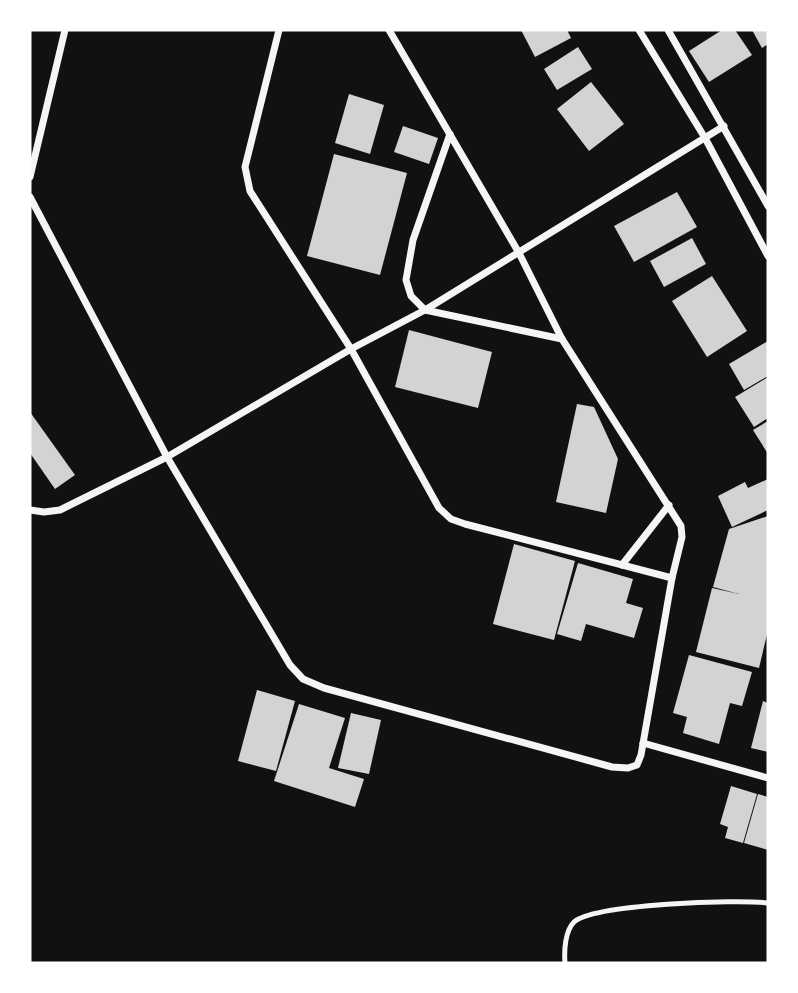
<svg xmlns="http://www.w3.org/2000/svg" width="798" height="993" viewBox="0 0 798 993" font-family="'DejaVu Sans',sans-serif">
  <style>
    .building { fill: #d3d3d3 }
    .lines { fill: none; stroke-linecap: round; stroke-linejoin: round }
    .service { stroke: #f5f5f5; stroke-width: 5 }
    .minor { stroke: #f5f5f5; stroke-width: 7 }
  </style>
  <rect width="100%" height="100%" fill="#111"/>
  <g class="building">
    <polygon points="521,30 567,30 571,38 535,57"/>
    <polygon points="722,30 735,30 752,55 709,82 689,51"/>
    <polygon points="752,30 768,30 768,44 762,48"/>
    <polygon points="578,47 592,69 557,90 544,69"/>
    <polygon points="591,82 624,124 589,151 557,109"/>
    <polygon points="349,94 384,105 370,154 335,143"/>
    <polygon points="403,126 438,138 429,164 394,152"/>
    <polygon points="334,154 407,173 380,275 307,256"/>
    <polygon points="677,192 697,227 634,262 614,226"/>
    <polygon points="692,238 706,264 664,287 650,261"/>
    <polygon points="712,276 747,331 707,357 672,301"/>
    <polygon points="409,330 492,352 478,408 395,387"/>
    <polygon points="768,341 768,376 744,390 729,364"/>
    <polygon points="768,377 768,418 754,427 735,397"/>
    <polygon points="577,404 594,407 618,459 606,513 556,502"/>
    <polygon points="30,412 75,475 55,489 30,453"/>
    <polygon points="768,421 768,454 753,430"/>
    <polygon points="768,479 768,510 732,527 718,496 745,482 748,488"/>
    <polygon points="768,516 768,630 759,668 696,652 712,588 739,594 713,587 729,529"/>
    <polygon points="514,544 575,561 554,640 493,624"/>
    <polygon points="578,563 633,579 626,603 643,608 634,638 586,624 581,641 557,634"/>
    <polygon points="689,655 752,672 742,706 730,703 719,744 683,733 687,717 673,713"/>
    <polygon points="257,690 295,701 276,771 238,761"/>
    <polygon points="763,701 768,703 768,752 751,748"/>
    <polygon points="299,704 345,718 329,768 364,779 355,807 274,781"/>
    <polygon points="351,713 381,720 369,774 338,768"/>
    <polygon points="731,786 757,794 743,843 725,838 728,827 720,824"/>
    <polygon points="758,794 768,797 768,850 744,843"/>
  </g>
  <g class="lines">
    <path class="service" d="M565,963C564,951 565,931 574,922C594,904 738,899 768,903"/>
    <g class="minor">
      <polyline points="279,30 245,167 250,191 351,349 439,508 451,519 465,524 672,578"/>
      <polyline points="639,30 705,138 768,256"/>
      <polyline points="668,30 768,206"/>
      <polyline points="450,134 413,240 406,280 411,296 425,310 562,339"/>
      <polyline points="30,177 65,30"/>
      <polyline points="30,197 167,457 290,665 303,679 324,688 612,767 628,768 637,765 641,755 672,578 682,537 681,526 562,339 519,253 389,30"/>
      <polyline points="30,510 44,512 60,510 167,457 351,349 425,310 724,126"/>
      <polyline points="622,565 669,505"/>
      <polyline points="643,743 768,778"/>
    </g>
  </g>
  <rect width="798" height="993" fill="none" stroke="#ffffff" stroke-width="63"/>
</svg>
